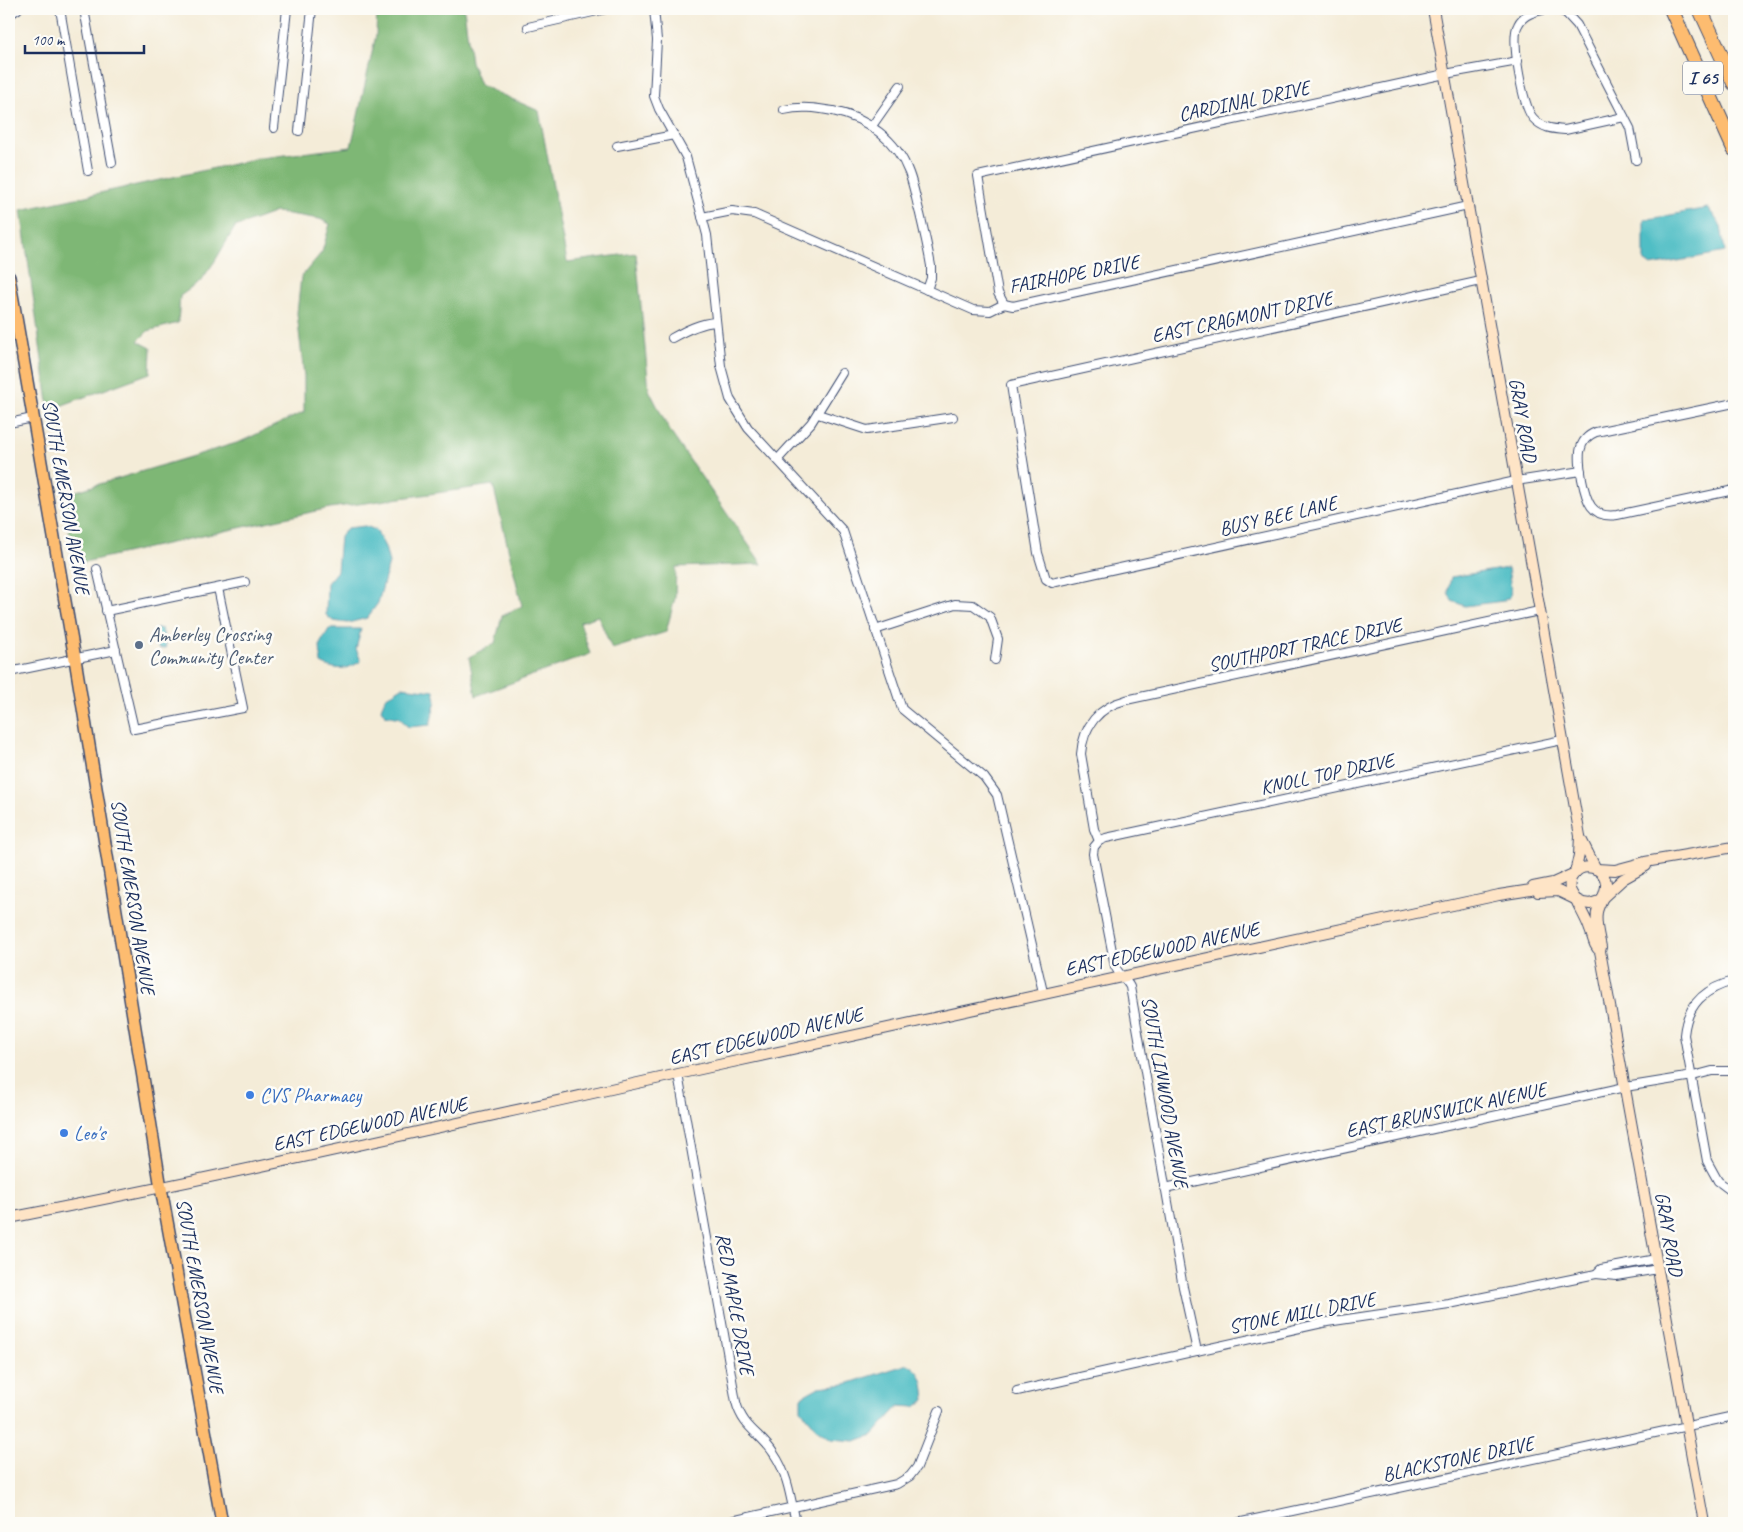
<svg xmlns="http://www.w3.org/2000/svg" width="1743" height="1532" viewBox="0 0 1743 1532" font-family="Caveat,sans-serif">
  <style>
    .forest { fill: #7eb775; stroke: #4c736a }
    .water { fill: #50bec5; stroke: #367692 }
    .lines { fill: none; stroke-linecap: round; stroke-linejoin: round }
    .street-casing { stroke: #3c4b70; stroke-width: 10 }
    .secondary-casing { stroke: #3c4b70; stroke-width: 12 }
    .primary-casing { stroke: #3c4b70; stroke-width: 14 }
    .highway-casing { stroke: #3c4b70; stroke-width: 16 }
    .street { stroke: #fff; stroke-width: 8 }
    .secondary { stroke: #fee4c6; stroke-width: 10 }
    .primary { stroke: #fdbc70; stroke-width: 11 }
    .highway { stroke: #fdbc70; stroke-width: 14 }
    .service-dot { fill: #5c6f8a; stroke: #fdfcf7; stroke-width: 2 }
    .shop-dot { fill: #3f7fe0; stroke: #fdfcf7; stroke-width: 2 }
    .labels { text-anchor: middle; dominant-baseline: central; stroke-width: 5; stroke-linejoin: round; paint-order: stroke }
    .shield { fill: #fdfcf7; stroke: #5f6c8c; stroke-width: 1 }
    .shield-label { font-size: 19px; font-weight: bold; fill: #1b2f5e }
    .street-label { font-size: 20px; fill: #1b2f5e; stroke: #fdfcf7 }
    .service-label { font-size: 20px; fill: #4e5e75; stroke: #fdfcf7; text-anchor: start }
    .shop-label { font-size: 20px; fill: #366cbe; stroke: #fdfcf7; text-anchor: start }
  </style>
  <rect width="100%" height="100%" fill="#fdfcf7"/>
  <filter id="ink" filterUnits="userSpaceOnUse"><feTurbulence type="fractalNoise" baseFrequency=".02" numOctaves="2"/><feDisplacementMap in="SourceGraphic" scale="10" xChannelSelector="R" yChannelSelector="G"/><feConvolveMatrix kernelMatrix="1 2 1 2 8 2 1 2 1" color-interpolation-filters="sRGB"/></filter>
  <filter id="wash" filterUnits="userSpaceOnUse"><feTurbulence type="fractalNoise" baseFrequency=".0096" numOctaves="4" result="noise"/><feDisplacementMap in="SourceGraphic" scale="20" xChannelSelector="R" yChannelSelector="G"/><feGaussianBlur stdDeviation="1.12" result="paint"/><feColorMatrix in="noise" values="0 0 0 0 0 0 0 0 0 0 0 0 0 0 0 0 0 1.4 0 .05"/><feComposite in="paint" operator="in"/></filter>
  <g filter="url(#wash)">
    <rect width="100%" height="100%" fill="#f4ecd8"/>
    <polygon class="forest" points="377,9 464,9 471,62 480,85 539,111 567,262 636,253 649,390 671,433 762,564 676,567 675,598 666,632 612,649 598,616 580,622 590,654 476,696 469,657 495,643 502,616 522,606 493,485 330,508 75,564 63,495 240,442 304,412 304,376 297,313 301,277 322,252 330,224 320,219 276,212 235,227 215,261 200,282 180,296 178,323 148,331 138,341 151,348 150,373 49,410 21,210 261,158 351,147 376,35"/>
    <g class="water">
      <polygon points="1708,208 1721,226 1725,252 1651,266 1644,261 1644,220"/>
      <polygon points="365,526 376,530 385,547 389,563 378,603 367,618 348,623 333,621 326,615 327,583 337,571 340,537 347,528"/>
      <polygon points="1508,568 1511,589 1510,597 1503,601 1465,606 1452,601 1448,592 1451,577"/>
      <polygon points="157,628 162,629 166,647 163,649 158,648 154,631"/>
      <path d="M329,629H361L356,649L361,661C348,670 335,671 321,663L320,644Z"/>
      <polygon points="402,687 434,691 436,700 430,725 408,727 400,718 385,715 381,709 385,698"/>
      <path d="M908,1364C924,1373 923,1383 925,1400L915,1407L899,1406L873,1435L855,1441L831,1439L816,1428L801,1410V1397L819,1387L846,1384Z"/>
    </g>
  </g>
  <g filter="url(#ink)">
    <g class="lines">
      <defs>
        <g id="street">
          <polyline points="60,9 88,171"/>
          <polyline points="84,9 112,163"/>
          <polyline points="654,9 657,40 654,96 659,109 686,157 707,235 721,366 730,399 748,428 843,531 902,709 984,777 997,795 1043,992"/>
          <path d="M1547,9C1536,11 1523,14 1518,25C1510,38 1523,107 1533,118C1542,128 1552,129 1565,130L1624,117"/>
          <polyline points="1551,9 1565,12 1577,25 1630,128 1636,160"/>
          <polyline points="9,15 18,9"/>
          <polyline points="528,27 606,9"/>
          <path d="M784,110C801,106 816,108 833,111C867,118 897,140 909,173C914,186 916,200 920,214C924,231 928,248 931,266V278L927,290"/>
          <polyline points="872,126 900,86"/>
          <polyline points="274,128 287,9"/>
          <polyline points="299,131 312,9"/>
          <polyline points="617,146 674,135"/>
          <polyline points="702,217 732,211 754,214 973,310 990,311 1004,304 1013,306 1468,206"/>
          <polyline points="1481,281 1011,385 1038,553 1046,579 1052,583 1056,582 1516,481 1581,471"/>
          <polyline points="1004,304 998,293 978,176 1445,74 1518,61"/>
          <path d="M672,338C686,330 700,323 716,322"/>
          <path d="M1734,403L1596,432C1575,440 1579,461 1582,479C1586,500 1591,519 1617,515L1734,490"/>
          <polyline points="818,414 867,430 953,417"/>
          <polyline points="9,423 33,418"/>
          <polyline points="778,459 811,423 842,373"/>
          <polyline points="97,569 134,729 243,708 218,588"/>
          <polyline points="106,611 245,582"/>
          <polyline points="875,630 955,604 973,605 990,617 998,639 995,660"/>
          <polyline points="9,672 116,650"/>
          <polyline points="1099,841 1106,838 1562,740"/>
          <path d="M1734,981C1705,988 1687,1004 1684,1035L1707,1161L1718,1181L1734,1193"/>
          <path d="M678,1074L736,1402C743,1429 761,1433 774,1454C788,1474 791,1500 796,1523"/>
          <polyline points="1165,1188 1625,1087 1693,1076 1712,1071 1734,1071"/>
          <polyline points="1656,1259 1601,1269 1596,1274 1616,1276 1658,1269"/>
          <path d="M1197,1351L1183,1287L1130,987C1126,979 1118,974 1115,966L1093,854L1094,847L1099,841L1094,829L1081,754C1083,726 1099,707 1126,700L1539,611"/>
          <polyline points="1017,1391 1327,1322 1449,1304 1596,1274"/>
          <polyline points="722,1523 897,1484 910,1476 917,1467 939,1411"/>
          <polyline points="1237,1523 1734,1416"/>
        </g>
        <g id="secondary">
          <polyline points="1433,9 1580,836 1579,855 1575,873"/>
          <polyline points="1580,837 1596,869"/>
          <polyline points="1596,869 1615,870 1645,862 1734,847"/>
          <polyline points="1538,892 1558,891 1583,903 1590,904 1599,901 1623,879 1646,866"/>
          <path d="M1600,951C1594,947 1593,937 1590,930C1587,920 1581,911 1577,902C1575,897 1571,894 1570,889C1569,884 1570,878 1574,874C1583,862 1604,867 1606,883C1607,894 1599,902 1597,912C1595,924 1599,936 1601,947L1600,951L1704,1523"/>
          <path d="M9,1218C249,1171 488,1116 728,1063C985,1005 1242,951 1499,895L1531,890L1533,887L1553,883L1575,873"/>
        </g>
        <polyline id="primary" points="9,277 75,659 161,1188 222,1523"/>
        <g id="highway">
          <polyline points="1671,9 1734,149"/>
          <polyline points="1700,9 1734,83"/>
        </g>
      </defs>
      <use href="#street" class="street-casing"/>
      <use href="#secondary" class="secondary-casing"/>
      <use href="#primary" class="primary-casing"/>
      <use href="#highway" class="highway-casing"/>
      <use href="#street" class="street"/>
      <use href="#secondary" class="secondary"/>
      <use href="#primary" class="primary"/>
      <use href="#highway" class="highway"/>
    </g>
  </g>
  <circle class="service-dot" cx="139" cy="645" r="5"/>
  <g class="shop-dot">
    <circle cx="250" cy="1095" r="5"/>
    <circle cx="64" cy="1133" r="5"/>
  </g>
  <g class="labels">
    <rect class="shield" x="1683" y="61.5" width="40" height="33" rx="4"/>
    <g class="shield-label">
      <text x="1703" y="78">I 65</text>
    </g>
    <g class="street-label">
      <text transform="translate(1244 101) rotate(-12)">CARDINAL DRIVE</text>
      <text transform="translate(1074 274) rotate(-11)">FAIRHOPE DRIVE</text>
      <text transform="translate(1242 317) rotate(-12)">EAST CRAGMONT DRIVE</text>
      <text transform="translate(1523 420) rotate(80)">GRAY ROAD</text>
      <text transform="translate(66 497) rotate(80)">SOUTH EMERSON AVENUE</text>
      <text transform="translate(1278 516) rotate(-13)">BUSY BEE LANE</text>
      <text transform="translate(1305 645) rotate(-12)">SOUTHPORT TRACE DRIVE</text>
      <text transform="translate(1327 774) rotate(-12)">KNOLL TOP DRIVE</text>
      <text transform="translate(133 897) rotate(81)">SOUTH EMERSON AVENUE</text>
      <text transform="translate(1162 949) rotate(-12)">EAST EDGEWOOD AVENUE</text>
      <text transform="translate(766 1036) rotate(-13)">EAST EDGEWOOD AVENUE</text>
      <text transform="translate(1165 1092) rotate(80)">SOUTH LINWOOD AVENUE</text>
      <text transform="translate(1446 1110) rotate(-12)">EAST BRUNSWICK AVENUE</text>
      <text transform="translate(370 1124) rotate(-12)">EAST EDGEWOOD AVENUE</text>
      <text transform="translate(1669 1234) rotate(80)">GRAY ROAD</text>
      <text transform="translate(200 1296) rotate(80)">SOUTH EMERSON AVENUE</text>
      <text transform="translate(735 1304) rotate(80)">RED MAPLE DRIVE</text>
      <text transform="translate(1302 1313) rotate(-11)">STONE MILL DRIVE</text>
      <text transform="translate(1458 1459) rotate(-12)">BLACKSTONE DRIVE</text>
    </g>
    <g class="service-label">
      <text x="149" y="634">Amberley Crossing<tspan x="149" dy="23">Community Center</tspan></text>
    </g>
    <g class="shop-label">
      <text x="260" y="1095">CVS Pharmacy</text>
      <text x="74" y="1133">Leo's</text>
    </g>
  </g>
  <rect width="1743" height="1532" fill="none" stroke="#fdfcf7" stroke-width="30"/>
  <path d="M25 45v8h119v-8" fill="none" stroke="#1b2f5e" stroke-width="2.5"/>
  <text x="32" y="45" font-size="15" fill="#1b2f5e" stroke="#fdfcf7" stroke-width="4" paint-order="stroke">100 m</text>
</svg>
